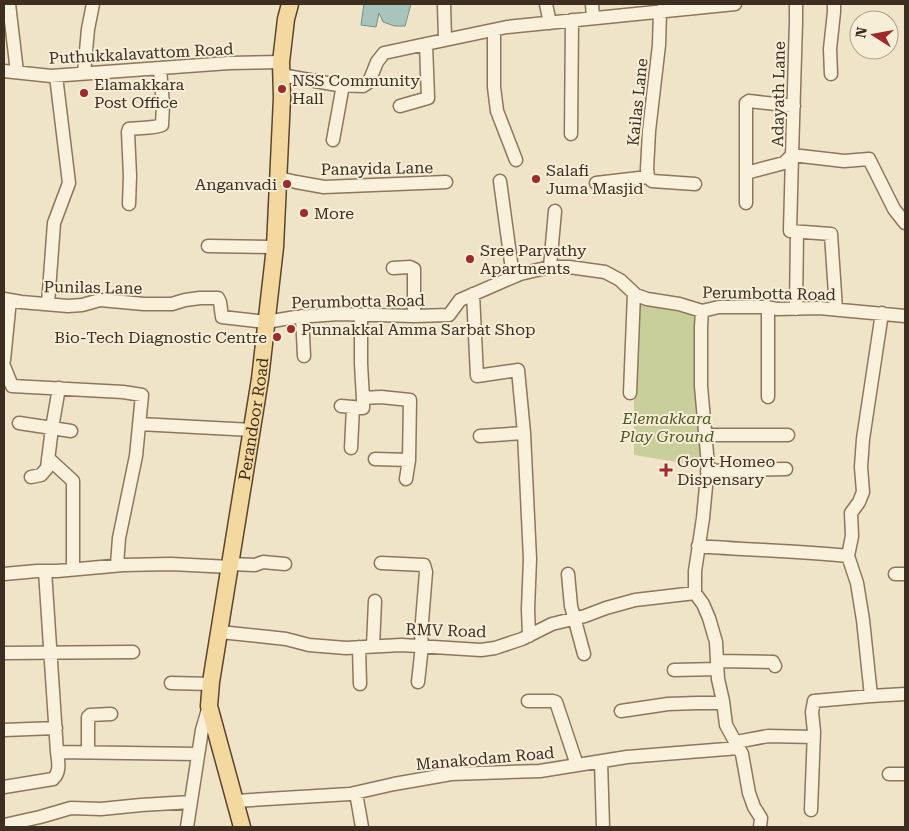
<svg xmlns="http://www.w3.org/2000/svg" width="909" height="831" font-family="'Roboto Serif',serif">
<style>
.green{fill:#c9cf9b}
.water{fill:#a9c4bc;stroke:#6f938a}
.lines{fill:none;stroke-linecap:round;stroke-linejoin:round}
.minor-casing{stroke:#8d765c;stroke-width:15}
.major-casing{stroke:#5b4430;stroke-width:19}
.minor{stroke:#faf1dc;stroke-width:12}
.major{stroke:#f3d9a0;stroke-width:16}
.poi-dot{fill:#9e2a2b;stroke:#f7eed8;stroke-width:2}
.labels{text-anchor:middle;stroke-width:4;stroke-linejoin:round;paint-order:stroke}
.street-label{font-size:16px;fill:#3d2e20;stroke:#f7eed8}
.poi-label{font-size:16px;fill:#3d2e20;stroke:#f7eed8;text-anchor:start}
.park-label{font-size:16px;font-style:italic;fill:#4d5a26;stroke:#f7eed8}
</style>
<rect width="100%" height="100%" fill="#f0e4c8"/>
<path class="green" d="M 637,302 L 698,314 L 701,466 L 634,455 L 634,388 Z"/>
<path class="water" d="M 364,4 L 411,4 L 405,26 L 395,26 L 383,22 L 379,13 L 376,27 L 361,25 Z"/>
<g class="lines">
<g class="minor-casing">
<path id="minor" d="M 9,4 L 17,72
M 444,4 L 445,40
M 546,4 L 550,23
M 592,4 L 593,18
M 796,4 L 796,22 L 792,155 L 844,161 L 869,159 L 894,209 L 905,223
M 660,11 L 659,45 L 649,131 L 647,169 L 648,177 L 652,181 L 695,184
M 494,30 L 494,87 L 497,111 L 516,160
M 4,71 L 51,76 L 229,63 L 281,62
M 84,73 L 88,29 L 93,4
M 831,74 L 830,49 L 834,12 L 834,4
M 281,75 L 338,85 L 363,86 L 369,82 L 377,62 L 384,53 L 426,44 L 507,27 L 735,4
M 400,106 L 428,98 L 426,44
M 571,134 L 572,20
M 333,140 L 343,85
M 792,155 L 790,231 L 831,234 L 836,309
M 746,173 L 784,163 L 792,155
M 279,178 L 296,182 L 324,187 L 446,182
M 500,181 L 513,277
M 596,183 L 648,177
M 746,203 L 746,103 L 749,101 L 794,106
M 129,204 L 130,176 L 128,132 L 129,129 C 140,127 151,129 162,125 L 163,105 L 160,69
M 208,246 L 275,247
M 550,267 L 555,211
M 393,268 L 410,267 L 414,269 L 414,316
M 473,294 L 477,376 L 518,370 L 524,433 L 480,436
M 4,299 L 21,302 L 68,306 L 82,305 L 100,300 L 144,304 L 172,304 L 185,300 L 200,298 L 218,298 L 220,302 L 222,317 L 266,322 L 296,317 L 339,314 L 414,316 L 449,315 L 460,300 L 520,274 L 550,267 L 569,267 L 605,272 L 620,280 L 636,295 L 647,299 L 679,304 L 702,311 L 719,307 L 768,307 L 777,309 L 819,308 L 905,316
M 48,304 L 54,223 L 69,183 L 56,76
M 796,309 L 797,232
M 702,311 L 701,327 L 701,386 L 708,465 L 703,518 L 695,571 L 695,593 L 703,604 L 709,618 L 716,642 L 718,679 L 723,701 L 726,725 L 742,754 L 749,793 L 754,807 L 761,818 L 760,827
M 361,315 L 361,364 L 363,398 L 381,397 L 410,400 L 409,460 L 406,479
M 302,316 L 304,356
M 4,360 L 10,300
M 4,366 L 12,386 L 123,392 L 142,395 L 136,456 L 119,538 L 117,565
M 630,393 L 634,293
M 768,397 L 768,307
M 341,406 L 363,408 L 363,398
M 19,423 L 52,428 L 59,388
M 139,424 L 252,430
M 524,433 L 530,559 L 528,609 L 529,636
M 706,435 L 788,435
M 351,448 L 353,407
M 48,458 L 73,481 L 73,569
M 375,459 L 409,460
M 707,471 L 786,469
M 31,477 L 41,475 L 47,468 L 52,428 L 71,431
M 698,546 C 748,550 798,551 848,556
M 381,563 L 424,565 L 426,572 L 421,634 L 422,646 L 418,682
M 230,564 L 255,565 L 263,562 L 285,564
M 45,571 L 57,752 L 198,754
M 4,574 L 37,571 L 57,571 L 123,565 L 171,564 L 230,567
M 568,574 L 571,606 L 584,654
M 895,574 L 905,574
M 220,632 L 268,637 L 286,639 L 309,645 L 346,648 L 401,645 L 481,650 L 495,648 L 522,639 L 552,624 L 585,616 L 606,608 L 635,600 L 695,593
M 373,646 L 375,601
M 359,647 L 360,684
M 4,653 L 133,652
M 717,661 L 773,662 L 775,666
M 674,670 L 717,669
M 171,683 L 211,684
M 871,696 L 863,620 L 857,583 L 848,556 L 852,536 L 851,513 L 859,502 L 863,492 L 861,467 L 863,439 L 882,313
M 528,701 L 553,701 L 556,702 L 577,765
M 621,711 L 668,704 L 697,703 L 723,703
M 4,730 L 56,728
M 736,742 L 768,736 L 814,737
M 88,752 L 88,717 L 90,715 L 111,714
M 601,761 L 603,827
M 889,774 L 905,774
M 4,787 L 53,779 C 61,772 58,761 57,752
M 356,793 L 362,827
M 235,801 L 350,794 L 394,784 L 451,774 L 540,771 L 627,757 L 739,748
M 811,810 L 814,732 L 812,712 L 814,701 L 871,696 L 905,694
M 4,825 L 40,817 L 71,808 L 101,809 L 141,805 L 191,802
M 187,827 L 202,730 L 209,706"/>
</g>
<g class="major-casing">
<g id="major">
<path id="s1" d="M 242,827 L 209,706 L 211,682 L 260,379 L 275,247 L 282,98 L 281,62 L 286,19 L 290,4"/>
</g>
</g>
<use href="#minor" class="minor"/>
<use href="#major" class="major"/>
</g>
<g class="poi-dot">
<circle cx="282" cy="89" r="5"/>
<circle cx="84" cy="93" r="5"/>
<circle cx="536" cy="179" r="5"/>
<circle cx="287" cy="184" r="5"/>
<circle cx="304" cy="213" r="5"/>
<circle cx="470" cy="259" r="5"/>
<circle cx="291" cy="329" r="5"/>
<circle cx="277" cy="337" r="5"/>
<path d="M663.5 462.5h5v5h5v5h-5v5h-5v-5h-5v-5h5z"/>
</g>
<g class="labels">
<g class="street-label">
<text transform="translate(141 53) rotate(-3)" y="6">Puthukkalavattom Road</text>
<text transform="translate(778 94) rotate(-89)" y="6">Adayath Lane</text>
<text transform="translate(637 102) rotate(-84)" y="6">Kailas Lane</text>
<text transform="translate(377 168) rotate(-1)" y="6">Panayida Lane</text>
<text transform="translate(93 287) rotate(1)" y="6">Punilas Lane</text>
<text transform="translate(769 293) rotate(1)" y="6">Perumbotta Road</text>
<text transform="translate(358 301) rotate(-1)" y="6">Perumbotta Road</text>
<text dy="6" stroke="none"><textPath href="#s1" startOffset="416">Perandoor Road</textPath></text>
<text transform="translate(446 630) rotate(2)" y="6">RMV Road</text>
<text transform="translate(485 758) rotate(-5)" y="6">Manakodam Road</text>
</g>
<g class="poi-label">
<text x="292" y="86">NSS Community<tspan x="292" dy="18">Hall</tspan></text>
<text x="94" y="90">Elamakkara<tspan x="94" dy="18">Post Office</tspan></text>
<text x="546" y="176">Salafi<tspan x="546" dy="18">Juma Masjid</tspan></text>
<text x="277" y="190" text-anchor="end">Anganvadi</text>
<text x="314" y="219">More</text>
<text x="480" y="256">Sree Parvathy<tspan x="480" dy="18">Apartments</tspan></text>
<text x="301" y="335">Punnakkal Amma Sarbat Shop</text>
<text x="267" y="343" text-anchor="end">Bio-Tech Diagnostic Centre</text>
<text x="677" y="467">Govt Homeo<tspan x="677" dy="18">Dispensary</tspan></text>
</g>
<g class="park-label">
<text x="667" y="424">Elemakkara<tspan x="667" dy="18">Play Ground</tspan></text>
</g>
</g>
<rect width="909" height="831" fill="none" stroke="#3d2e20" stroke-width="10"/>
<g transform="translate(874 35) rotate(281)"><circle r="24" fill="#f7eed8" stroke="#ada18e"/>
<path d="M0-4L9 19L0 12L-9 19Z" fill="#9e2a2b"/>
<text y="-8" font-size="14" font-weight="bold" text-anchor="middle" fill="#3d2e20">N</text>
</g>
</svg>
